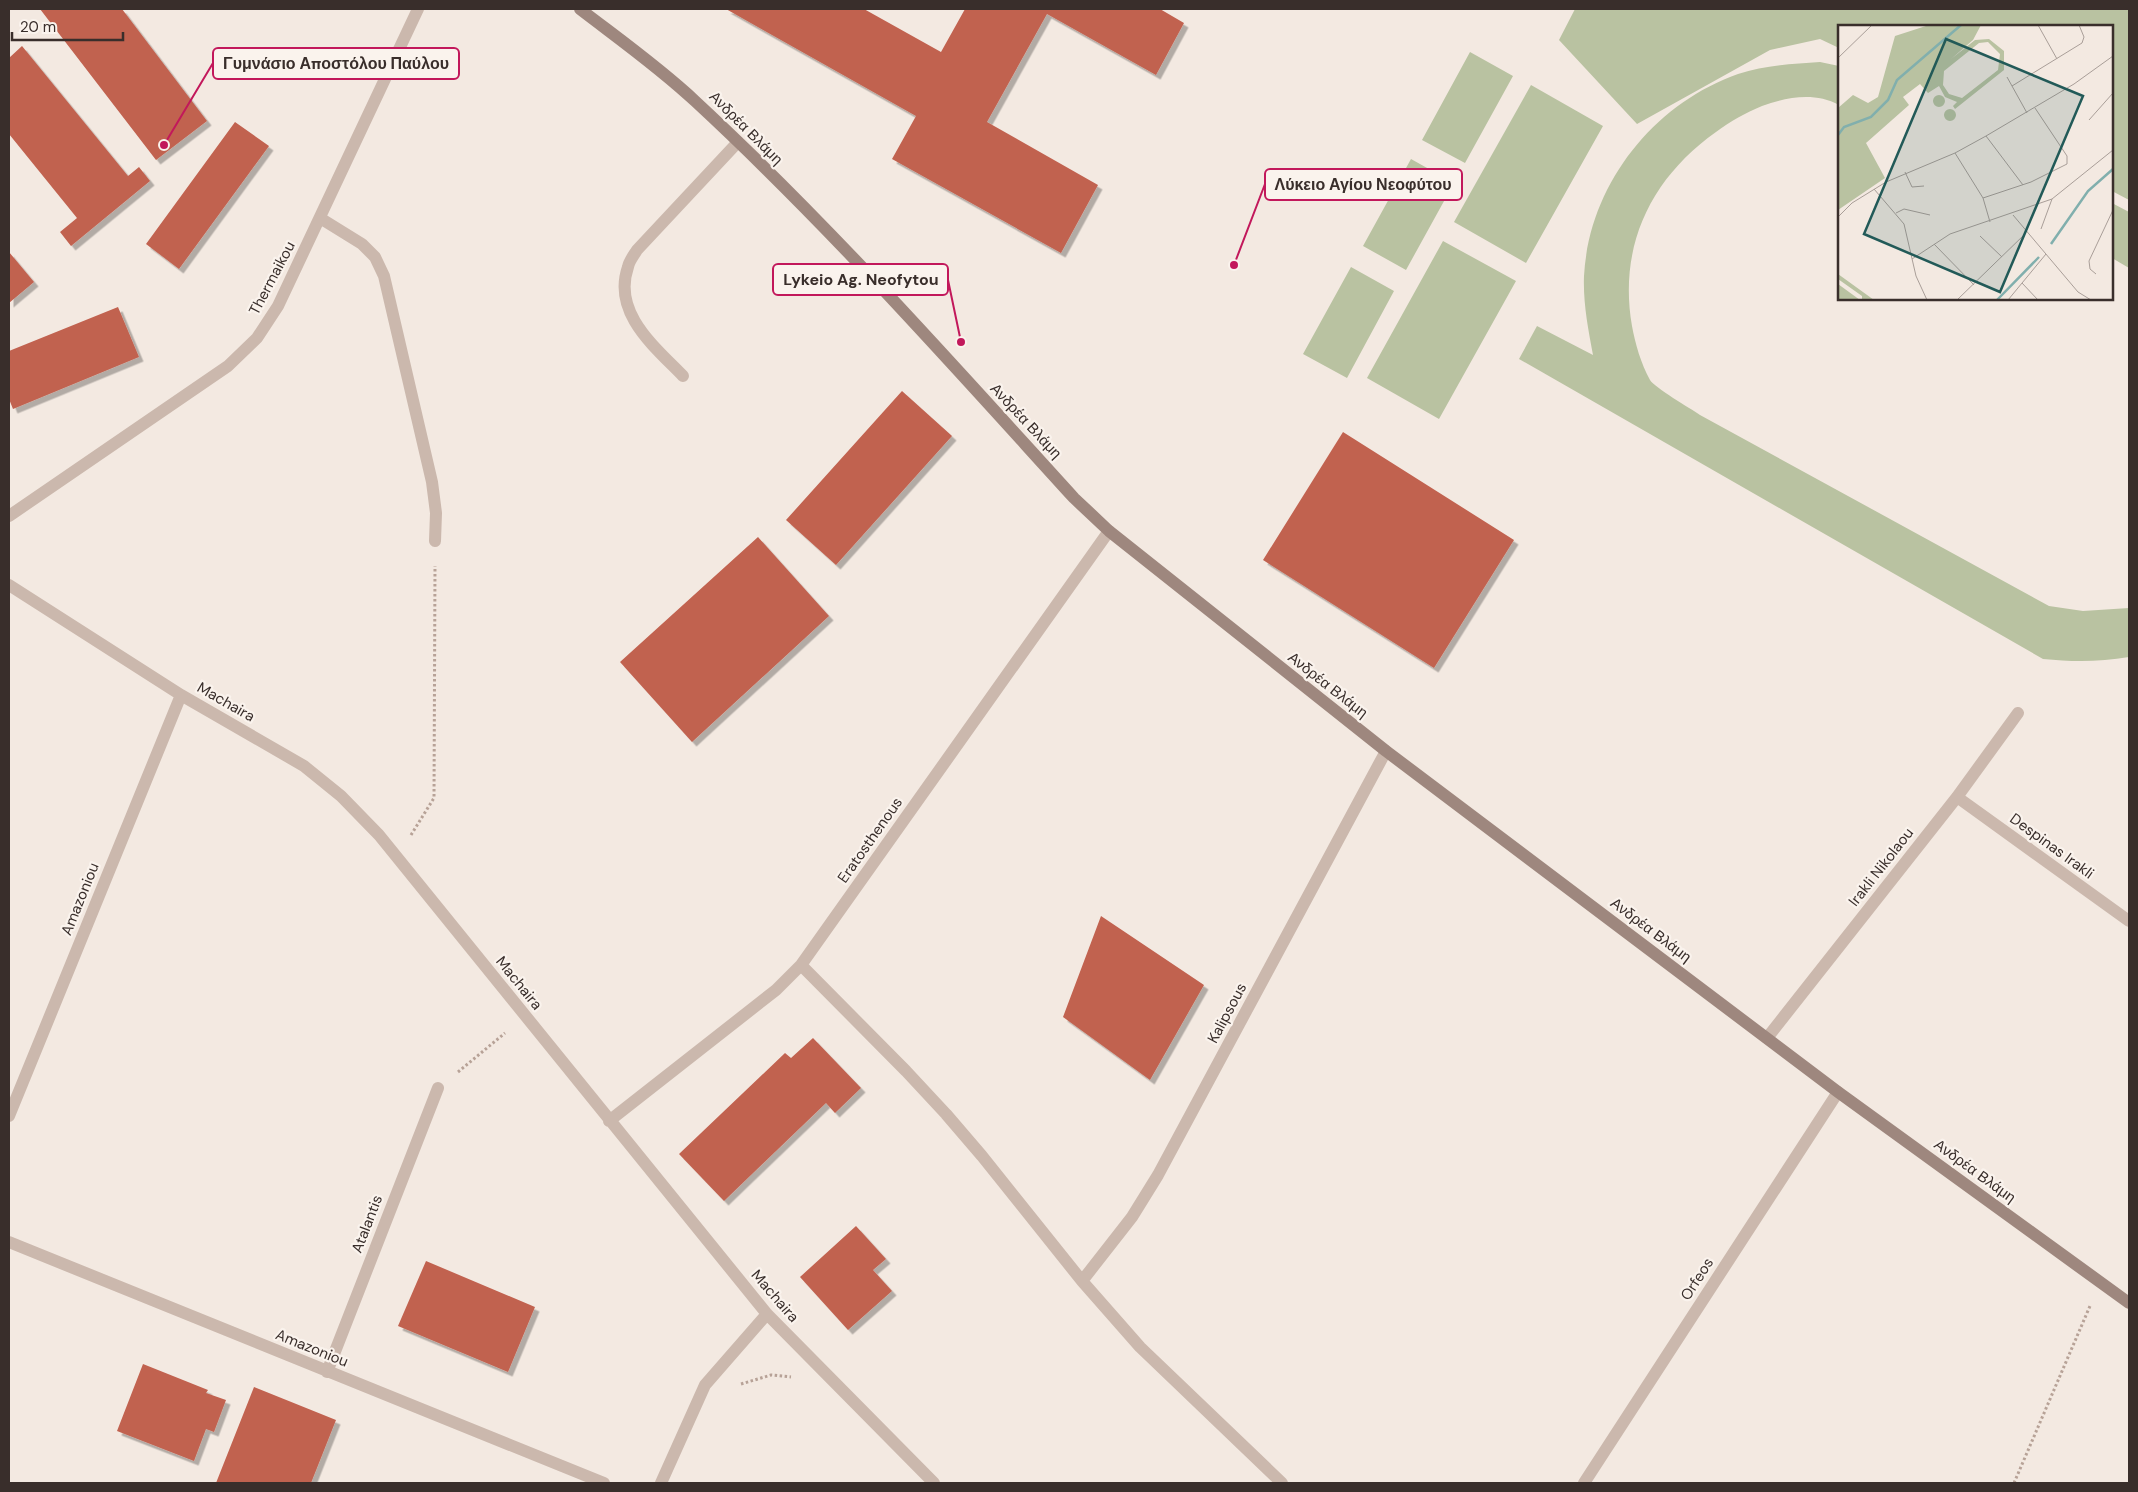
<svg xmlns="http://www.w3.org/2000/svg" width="2138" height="1492" font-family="'DM Sans',sans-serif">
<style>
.green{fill:#b9c2a1}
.building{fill:#c16250;filter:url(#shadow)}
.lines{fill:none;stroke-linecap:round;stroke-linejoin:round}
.path{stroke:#b7a297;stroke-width:3;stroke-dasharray:2.5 2.5;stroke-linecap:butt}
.street{stroke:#cbb8ad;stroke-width:12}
.secondary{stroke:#9e877e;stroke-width:12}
.labels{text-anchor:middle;stroke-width:4.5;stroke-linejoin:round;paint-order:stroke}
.street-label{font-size:15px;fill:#392e2b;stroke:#faf3ed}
.inset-river{fill:none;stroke:#81afad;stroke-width:2.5}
.inset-road{fill:none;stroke:#a99e98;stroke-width:1}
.view{fill:#225a58;fill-opacity:0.15;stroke:#225a58;stroke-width:2.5}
.inset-edge{fill:none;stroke:#392e2b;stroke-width:2.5}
.leader{fill:none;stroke:#c2185b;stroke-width:2}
.callout-dot{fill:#c2185b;stroke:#faf3ed;stroke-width:2}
.callout{fill:#faf3ed;stroke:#c2185b;stroke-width:2}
.callout-label{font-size:16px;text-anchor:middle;font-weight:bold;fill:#392e2b}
</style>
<defs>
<filter id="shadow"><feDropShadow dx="4.5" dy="4.5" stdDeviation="0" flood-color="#0004"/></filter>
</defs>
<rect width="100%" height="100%" fill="#f3e9e1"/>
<path class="green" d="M 1575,9 L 2129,9 L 2129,200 L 2112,191 L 2112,26 L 1839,26 L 1839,48 L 1820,39 L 1770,50 L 1637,124 L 1559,40 Z
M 1470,52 L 1513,76 L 1465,163 L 1422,140 Z
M 1820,62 L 1839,66 L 1839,105 C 1815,92 1787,97 1762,106 C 1745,113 1731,121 1716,132 C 1651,178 1618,246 1632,326 C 1635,343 1641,364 1650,380 C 1655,388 1690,408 1700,415 L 2049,606 L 2083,611 L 2129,608 L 2129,657 C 2100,662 2073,662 2043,659 L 1519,359 L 1537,326 L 1593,355 C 1588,328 1583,303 1584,276 C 1589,185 1653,104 1738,74 C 1765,65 1793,64 1820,62 Z
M 1531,85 L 1603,126 L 1526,263 L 1454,222 Z
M 1411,159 L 1454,183 L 1406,270 L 1363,246 Z
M 2112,203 L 2129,212 L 2129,268 L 2112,258 Z
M 1443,241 L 1516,281 L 1439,419 L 1367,378 Z
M 1351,267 L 1394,291 L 1347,378 L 1303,354 Z"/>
<path class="building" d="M 40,9 L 122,9 L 207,121 L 156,160 Z
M 726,9 L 864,9 L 941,52 L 965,9 L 1160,9 L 1184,23 L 1156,75 L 1047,14 L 987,122 L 1098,185 L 1061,253 L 892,159 L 916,116 Z
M 22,46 L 128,176 L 139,167 L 150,181 L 71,246 L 60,232 L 77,218 L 9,134 L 9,58 Z
M 235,122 L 269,146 L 179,269 L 146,244 Z
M 9,252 L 34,282 L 9,303 Z
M 118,307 L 139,357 L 13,409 L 9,399 L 9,351 Z
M 902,391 L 952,436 L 836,565 L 786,520 Z
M 1343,432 L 1514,540 L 1434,668 L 1263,560 Z
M 758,537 L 829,616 L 692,742 L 620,662 Z
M 1101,916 L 1204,985 L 1150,1080 L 1063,1017 Z
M 813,1038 L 861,1088 L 835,1113 L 826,1103 L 724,1201 L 679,1154 L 785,1053 L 791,1058 Z
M 856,1226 L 886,1259 L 873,1270 L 892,1291 L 848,1330 L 800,1277 Z
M 426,1261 L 535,1307 L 508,1372 L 398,1326 Z
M 143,1364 L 208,1390 L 206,1393 L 226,1400 L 214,1432 L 206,1429 L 194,1461 L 117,1431 Z
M 254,1387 L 336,1420 L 311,1483 L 216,1483 Z"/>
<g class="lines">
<path class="path" d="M 411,835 L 434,798 L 435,566
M 458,1072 L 505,1033
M 741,1384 L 771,1375 L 791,1377
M 2014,1483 L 2090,1306"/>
<path class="street" d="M 320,218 L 362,244 L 375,257 L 384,276 L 432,482 L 436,513 L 435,541
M 683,376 C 655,347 612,313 628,267 C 629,261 634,255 637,250 L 738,142
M 9,516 L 228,366 L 257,338 L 278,306 L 418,9
M 9,585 L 181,695 L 304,766 L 341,796 L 379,835 L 767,1314 L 934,1483
M 1957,797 L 2129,921
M 801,965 L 906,1071 L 946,1114 L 982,1156 L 1082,1281 L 1140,1347 L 1282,1483
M 1767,1038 L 1957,797 L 2018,713
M 9,1116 L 181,695
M 609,1121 L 776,990 L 801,965 L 1109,531
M 9,1242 L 604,1483
M 1082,1281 L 1132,1217 L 1158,1175 L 1386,751
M 327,1372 L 438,1088
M 661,1483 L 705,1385 L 767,1314
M 1584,1483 L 1838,1092"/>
<path class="secondary" d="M 580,9 C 619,39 660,68 695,101 C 829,225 951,363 1074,498 L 1109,531 L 1386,751 L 1838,1092 L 2129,1303"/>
</g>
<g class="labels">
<g class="street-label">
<text transform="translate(746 128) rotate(45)" y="5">Ανδρέα Βλάμη</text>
<text transform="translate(272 278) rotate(-62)" y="5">Thermaikou</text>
<text transform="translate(1026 421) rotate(47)" y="5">Ανδρέα Βλάμη</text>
<text transform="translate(1328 685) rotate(38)" y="5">Ανδρέα Βλάμη</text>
<text transform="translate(226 702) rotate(30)" y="5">Machaira</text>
<text transform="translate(870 840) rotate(-55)" y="5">Eratosthenous</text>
<text transform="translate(2052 846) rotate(36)" y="5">Despinas Irakli</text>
<text transform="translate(1881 867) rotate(-52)" y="5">Irakli Nikolaou</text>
<text transform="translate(80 899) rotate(-68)" y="5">Amazoniou</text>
<text transform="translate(1651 930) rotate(37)" y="5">Ανδρέα Βλάμη</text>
<text transform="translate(519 983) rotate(51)" y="5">Machaira</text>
<text transform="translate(1227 1013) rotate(-62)" y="5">Kalipsous</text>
<text transform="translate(1975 1171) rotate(36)" y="5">Ανδρέα Βλάμη</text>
<text transform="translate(367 1224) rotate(-69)" y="5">Atalantis</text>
<text transform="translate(1697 1279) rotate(-57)" y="5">Orfeos</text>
<text transform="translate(775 1296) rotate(49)" y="5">Machaira</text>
<text transform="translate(312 1348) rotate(22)" y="5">Amazoniou</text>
</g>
</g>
<g transform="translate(1838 25)">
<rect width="275" height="275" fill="#f3e9e1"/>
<path d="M 91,0 L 143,0 L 135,15 L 113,34 L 137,15 L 151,14 L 166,26 L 166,45 L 117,84 L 115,81 L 119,77 L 107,72 L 101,61 L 90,68 L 82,59 L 65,72 L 71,80 L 28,118 L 47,153 L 0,185 L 0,83 L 15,70 L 30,78 L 40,72 L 57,11 ZM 150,17 L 162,29 L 160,45 L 124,73 L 111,69 L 105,60 L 106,46 L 141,18 ZM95 76a6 6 0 1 1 12 0a6 6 0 1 1-12 0ZM106 90a6 6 0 1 1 12 0a6 6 0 1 1-12 0ZM 0,249 L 36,275 L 24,275 L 24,271 L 0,254 ZM 0,259 L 22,275 L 0,275 Z" fill="#b9c2a1" fill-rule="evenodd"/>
<path class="inset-river" d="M 0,110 L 6,102 L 33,92 L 50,75 L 59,55 L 123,0M 213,219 L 250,166 L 275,144M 159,275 L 201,232"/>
<path class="inset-road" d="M 200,0 L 219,34M 0,33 L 34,0M 169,52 L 189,88M 174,61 L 244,18 L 246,12 L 241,0M 251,95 L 275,68M 148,111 L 185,160M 117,128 L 145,173 L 152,197M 67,147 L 74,162 L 86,161M 36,164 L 66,199 L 78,251 L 89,275M 145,173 L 193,157 L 229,139 L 229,131 L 197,83M 58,188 L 66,184 L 92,190M 175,190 L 240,267 L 253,275M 0,192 L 14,178 L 48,157 L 117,128 L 148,111 L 236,59 L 275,31M 203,204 L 214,174M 142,211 L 164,232M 96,219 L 136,260M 74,234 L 112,209 L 214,174 L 275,125M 258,249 L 252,244 L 251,236 L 275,185M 184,258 L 200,275M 119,275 L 188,208M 170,275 L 208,229"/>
<path class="view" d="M 108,14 L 245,71 L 162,267 L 26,209 Z"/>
<rect width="275" height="275" class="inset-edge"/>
</g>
<path class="leader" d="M164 145L213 63M1234 265L1265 184M961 342L948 280"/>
<g class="callout-dot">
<circle cx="164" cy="145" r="5"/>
<circle cx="1234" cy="265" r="5"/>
<circle cx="961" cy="342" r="5"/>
</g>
<g class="callout">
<rect x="213" y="48" width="246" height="31" rx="5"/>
<rect x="1265" y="169" width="197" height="31" rx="5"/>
<rect x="773" y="264" width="175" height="31" rx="5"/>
</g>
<g class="callout-label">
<text x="336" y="69">Γυμνάσιο Αποστόλου Παύλου</text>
<text x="1363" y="190">Λύκειο Αγίου Νεοφύτου</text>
<text x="861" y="285">Lykeio Ag. Neofytou</text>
</g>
<rect width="2138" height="1492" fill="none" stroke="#392e2b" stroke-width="20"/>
<path d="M12 32v8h111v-8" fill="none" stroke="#392e2b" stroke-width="2.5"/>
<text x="20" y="32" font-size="15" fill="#392e2b" stroke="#faf3ed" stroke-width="4" paint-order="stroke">20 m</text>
</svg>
